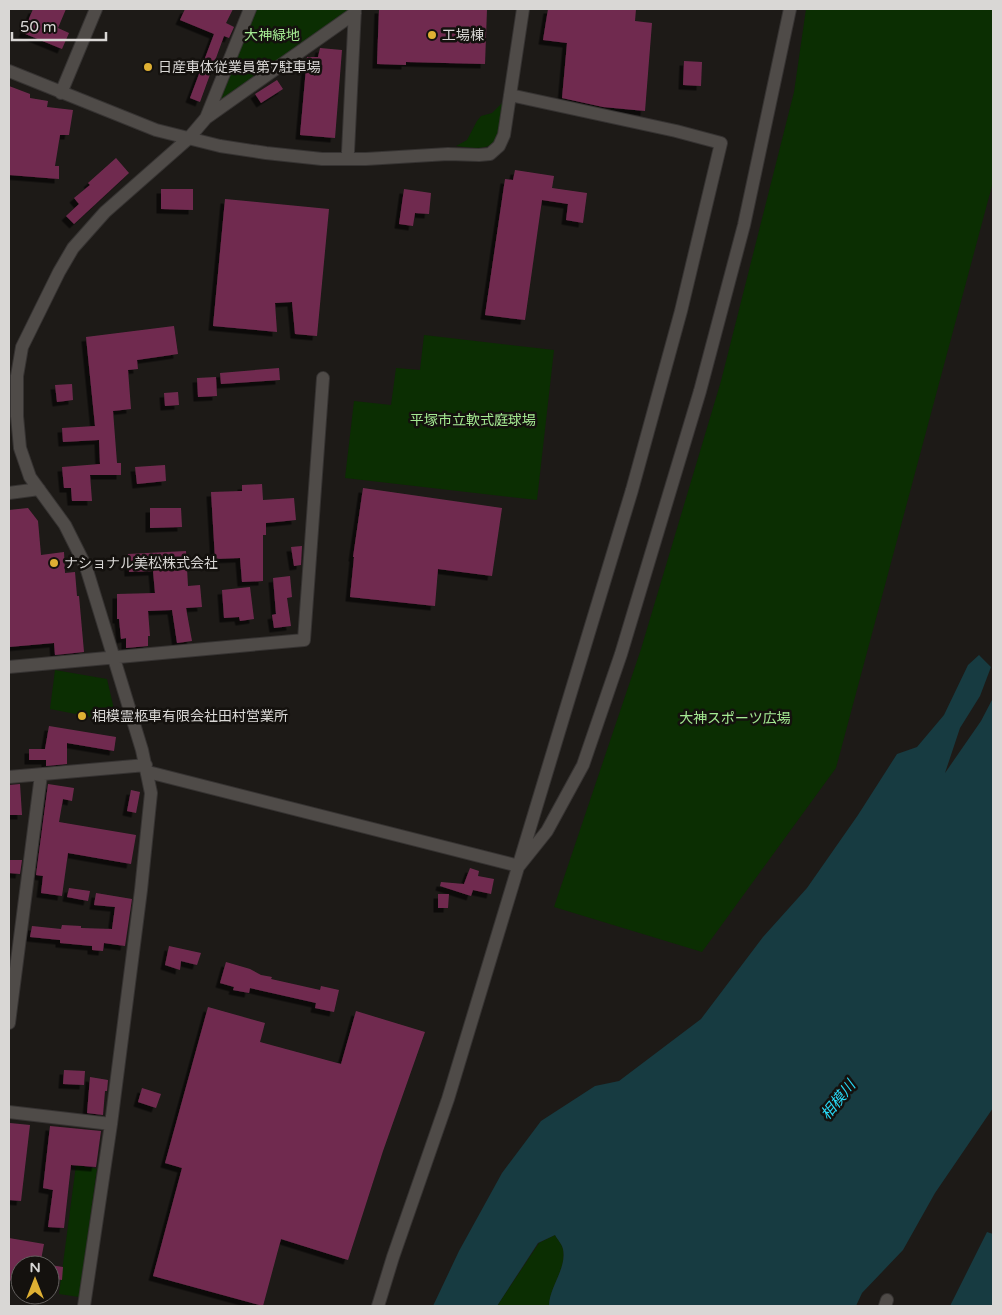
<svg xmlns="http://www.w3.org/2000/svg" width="1002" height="1315" font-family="'Varela Round','Noto Sans JP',sans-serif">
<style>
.green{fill:#0b2e02}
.water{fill:#173b41}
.building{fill:#702c50;filter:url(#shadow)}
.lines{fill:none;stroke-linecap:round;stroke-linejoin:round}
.minor-casing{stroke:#363332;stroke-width:14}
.minor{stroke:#4f4b48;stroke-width:12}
.poi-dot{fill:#dfb033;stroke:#14110e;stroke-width:2}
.labels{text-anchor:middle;stroke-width:5;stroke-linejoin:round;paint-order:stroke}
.park-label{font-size:14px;fill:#a4e992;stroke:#14110e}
.poi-label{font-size:14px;fill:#d9d7d5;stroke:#14110e;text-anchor:start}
.water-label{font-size:15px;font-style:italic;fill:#28d8f5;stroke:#14110e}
</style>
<defs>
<filter id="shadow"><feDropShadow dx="-4.5" dy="4.5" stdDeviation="0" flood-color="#0009"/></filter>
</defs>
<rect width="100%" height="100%" fill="#1d1a17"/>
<path class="green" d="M 255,9 L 350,9 L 214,110 Z
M 806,9 L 993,9 L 993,182 L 836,768 L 702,952 L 554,907 L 641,649 L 721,381 L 794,92 Z
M 503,102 C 498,142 501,153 456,146 L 467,140 L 477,121 L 481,116 L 492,113 Z
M 424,335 L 554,350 L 537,500 L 345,478 L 354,401 L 391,405 L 396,368 L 420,370 Z
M 55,670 L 107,679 L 117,722 L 50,709 Z
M 76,1165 L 97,1169 L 79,1297 L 59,1294 Z
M 555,1235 C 557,1239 562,1244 563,1249 C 567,1269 549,1287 549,1306 L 497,1306 L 539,1243 Z"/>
<path class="water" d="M 979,655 L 991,667 L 980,696 L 960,728 L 945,773 L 981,721 L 993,698 L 993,1108 L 935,1193 L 903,1250 L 862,1293 L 856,1306 L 549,1306 C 549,1287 567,1269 563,1249 C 562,1244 557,1239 555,1235 L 538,1243 L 497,1306 L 433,1306 L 459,1251 L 502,1173 L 541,1121 L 595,1086 L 619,1081 L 701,1019 L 763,937 L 807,888 L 858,815 L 897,754 L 917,747 L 944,715 L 968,665 Z
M 987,1232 L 993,1234 L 993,1306 L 950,1306 Z"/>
<path class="building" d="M 33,9 L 66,9 L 58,28 L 69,33 L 62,49 L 23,33 Z
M 185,9 L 233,9 L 226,23 L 234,27 L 229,38 L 224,36 L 200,102 L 190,98 L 214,34 L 180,20 Z
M 379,9 L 487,9 L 485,64 L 406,62 L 406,65 L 377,64 Z
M 548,9 L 636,9 L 635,21 L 652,23 L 645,111 L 603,107 L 562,98 L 567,43 L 543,40 Z
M 320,48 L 342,50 L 335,138 L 300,135 L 307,57 L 318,57 Z
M 684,61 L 702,62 L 701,86 L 683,85 Z
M 277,80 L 283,89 L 261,103 L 255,94 Z
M 9,86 L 30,94 L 30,98 L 48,101 L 47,107 L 73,110 L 69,135 L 60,135 L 55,166 L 59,166 L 59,179 L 9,175 Z
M 116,158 L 129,173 L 74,224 L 66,216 L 79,204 L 74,198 L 90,185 L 88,183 Z
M 515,170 L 554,176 L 552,188 L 587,193 L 583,223 L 566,220 L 568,204 L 542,200 L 525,320 L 485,315 L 505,179 L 513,180 Z
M 161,189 L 193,189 L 193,210 L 161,209 Z
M 404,189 L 431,193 L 429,214 L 415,213 L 413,226 L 399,224 Z
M 225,199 L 329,209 L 317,336 L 295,334 L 292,302 L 275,303 L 277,332 L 213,326 Z
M 174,326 L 178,354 L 137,360 L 138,369 L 128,370 L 131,409 L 113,411 L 117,463 L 121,463 L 121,475 L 90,475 L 92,501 L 72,501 L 71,488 L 64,488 L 62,467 L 100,464 L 99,440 L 63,442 L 62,428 L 95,426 L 86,337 Z
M 279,368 L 280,380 L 221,384 L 220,373 Z
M 216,377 L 217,396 L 198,397 L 197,378 Z
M 72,384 L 73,400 L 57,402 L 55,385 Z
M 178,392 L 179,405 L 165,406 L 164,393 Z
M 165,465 L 166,481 L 137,484 L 135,467 Z
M 262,484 L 263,500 L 294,498 L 296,520 L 266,523 L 266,535 L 263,535 L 263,581 L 242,582 L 240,558 L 215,559 L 211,492 L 242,491 L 242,485 Z
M 363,488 L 502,508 L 492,576 L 438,569 L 435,606 L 350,597 L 354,557 L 353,557 Z
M 28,508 L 38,521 L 41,555 L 64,552 L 65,573 L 75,572 L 77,596 L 79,596 L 84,652 L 55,655 L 54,643 L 9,647 L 9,510 Z
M 150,508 L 181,508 L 182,527 L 150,528 Z
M 302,546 L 301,565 L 294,566 L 291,547 Z
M 186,551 L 188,586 L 200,585 L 202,607 L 186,608 L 192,641 L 177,643 L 172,610 L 148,611 L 150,636 L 148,636 L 148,646 L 126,648 L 126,638 L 121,639 L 119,619 L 117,619 L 117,594 L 155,593 L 153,571 L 129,572 L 128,554 Z
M 290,576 L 292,597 L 287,598 L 291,626 L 274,628 L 272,615 L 276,614 L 273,578 Z
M 250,587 L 254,619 L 240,621 L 239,617 L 224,618 L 222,590 Z
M 49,726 L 116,737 L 114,751 L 67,743 L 67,764 L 46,766 L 46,760 L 29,760 L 29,749 L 45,749 Z
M 20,784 L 22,815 L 9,815 L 9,785 Z
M 48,784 L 74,788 L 72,801 L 63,799 L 59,822 L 136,835 L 131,864 L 68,853 L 62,896 L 41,893 L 43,876 L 36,875 Z
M 131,790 L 140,792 L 136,813 L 127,811 Z
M 9,860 L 22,860 L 20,874 L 9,873 Z
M 470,868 L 479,871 L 478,876 L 494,879 L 491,894 L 473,890 L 471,896 L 440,886 L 441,882 L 464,884 Z
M 69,888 L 90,891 L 88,901 L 67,897 Z
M 96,893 L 132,899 L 125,946 L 104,943 L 103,951 L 92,950 L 92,946 L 60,943 L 60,940 L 30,937 L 32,926 L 61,929 L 62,925 L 81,926 L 81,928 L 112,929 L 115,907 L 94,905 Z
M 438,894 L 449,894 L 448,908 L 438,908 Z
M 169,946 L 201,953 L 197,965 L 181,961 L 180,970 L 165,965 Z
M 226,962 L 250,969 L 261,975 L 272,977 L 271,979 L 320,990 L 321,986 L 339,990 L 334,1012 L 315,1008 L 316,1003 L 250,988 L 249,993 L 233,990 L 234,987 L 220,983 Z
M 208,1007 L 265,1023 L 260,1042 L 341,1064 L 356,1011 L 425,1032 L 383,1151 L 348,1260 L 281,1239 L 263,1306 L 153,1276 L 182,1168 L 165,1163 Z
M 64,1070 L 85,1071 L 84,1085 L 63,1084 Z
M 90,1077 L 108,1080 L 107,1091 L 105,1091 L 103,1115 L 87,1113 Z
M 142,1088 L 161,1094 L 156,1108 L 138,1102 Z
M 10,1123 L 30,1125 L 21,1201 L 9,1200 Z
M 50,1126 L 101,1131 L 96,1167 L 71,1165 L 64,1228 L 48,1227 L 53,1190 L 43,1188 Z
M 9,1238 L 44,1244 L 40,1265 L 20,1265 L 20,1282 L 9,1280 Z
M 50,1265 L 63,1267 L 62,1280 L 50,1278 Z"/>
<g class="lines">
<g class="minor-casing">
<path id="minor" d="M 9,71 L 156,130 L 220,146 L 266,153 L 322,159 L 366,159 L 448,154 L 479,155 L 490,154 L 499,146 L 504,135 L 523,9
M 61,93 L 96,9
M 206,118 L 355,13
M 348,152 L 355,9
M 9,493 L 39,489
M 9,667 L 304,640 L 323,378
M 148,772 L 519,866 L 547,831 L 583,765 L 621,654 L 700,391 L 744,225 L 790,9
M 9,777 L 146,765
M 9,1023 L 41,775
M 9,1112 L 111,1124
M 84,1306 L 111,1124 L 141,890 L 151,793 L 142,750 L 86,567 L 65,525 L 30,477 L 20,448 L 17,416 L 17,376 L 22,347 L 59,272 L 73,248 L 105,212 L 189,138 L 206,118 L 250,9
M 378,1306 L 393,1257 L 448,1099 L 632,490 L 681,311 L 721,143 L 676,131 L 510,95
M 885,1306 L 887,1300"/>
</g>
<use href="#minor" class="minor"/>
</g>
<g class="poi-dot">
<circle cx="432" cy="35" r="5"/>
<circle cx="148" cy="67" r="5"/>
<circle cx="54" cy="563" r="5"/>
<circle cx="82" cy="716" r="5"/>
</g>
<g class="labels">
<g class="park-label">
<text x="272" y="40">大神緑地</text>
<text x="473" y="425">平塚市立軟式庭球場</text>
<text x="735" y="723">大神スポーツ広場</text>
</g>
<g class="poi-label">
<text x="442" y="40">工場棟</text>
<text x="158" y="72">日産車体従業員第7駐車場</text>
<text x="64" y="568">ナショナル美松株式会社</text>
<text x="92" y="721">相模霊柩車有限会社田村営業所</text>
</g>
<g class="water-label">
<text transform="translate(838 1100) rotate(-51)" y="5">相模川</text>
</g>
</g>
<rect width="1002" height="1315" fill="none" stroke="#d9d7d5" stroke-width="20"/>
<g transform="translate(35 1280)"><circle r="24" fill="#14110e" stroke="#63605e"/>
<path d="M0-4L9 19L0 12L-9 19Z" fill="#dfb033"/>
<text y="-8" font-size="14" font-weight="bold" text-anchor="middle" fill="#d9d7d5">N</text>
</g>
<path d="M12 32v8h94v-8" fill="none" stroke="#d9d7d5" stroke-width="2.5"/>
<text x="20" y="32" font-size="15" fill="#d9d7d5" stroke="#14110e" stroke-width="4" paint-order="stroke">50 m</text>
</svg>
